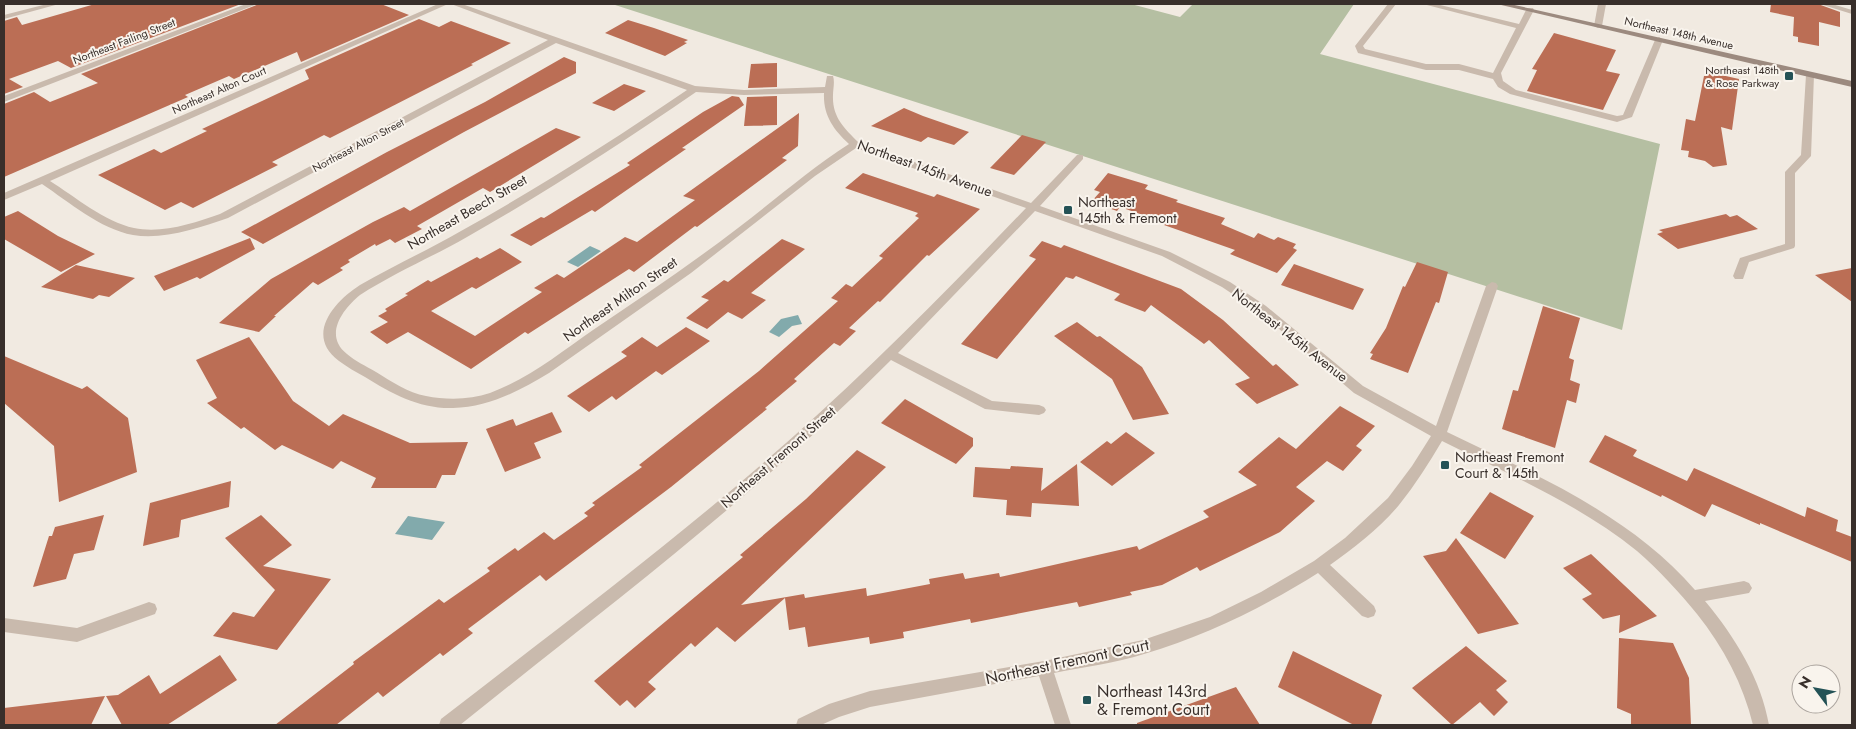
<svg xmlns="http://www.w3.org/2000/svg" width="1856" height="729" font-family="Jost,sans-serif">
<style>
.green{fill:#b5bfa2}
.water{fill:#82aaac}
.building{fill:#bb6e55}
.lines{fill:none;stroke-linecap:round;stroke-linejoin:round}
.lane{fill:#c9baad;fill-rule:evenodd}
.street{fill:#c9baad;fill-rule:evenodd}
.secondary{fill:#9c8a7f;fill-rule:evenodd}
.poi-dot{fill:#245256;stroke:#f9f4ed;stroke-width:2}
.labels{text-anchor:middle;stroke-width:4;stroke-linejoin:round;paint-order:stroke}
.far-street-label{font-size:11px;fill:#382f2b;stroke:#f9f4ed}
.far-poi-label{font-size:11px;fill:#382f2b;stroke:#f9f4ed;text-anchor:end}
.street-label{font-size:14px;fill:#382f2b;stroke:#f9f4ed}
.poi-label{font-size:14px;fill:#382f2b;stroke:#f9f4ed;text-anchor:start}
.near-street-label{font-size:16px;fill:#382f2b;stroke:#f9f4ed}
.near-poi-label{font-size:16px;fill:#382f2b;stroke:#f9f4ed;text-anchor:start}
</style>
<rect width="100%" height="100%" fill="#f1eae1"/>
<path class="green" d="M 612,4 L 1131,4 L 1180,17 L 1193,4 L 1354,4 L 1320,54 L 1660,144 L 1622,330 Z"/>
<path class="water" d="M 590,246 L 601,251 L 578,267 L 567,262 Z
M 798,315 L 802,324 L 792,326 L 779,337 L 769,332 L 781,319 Z
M 408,516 L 445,522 L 432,540 L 395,534 Z"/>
<path class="building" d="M 95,4 L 241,4 L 71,68 L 58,61 L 9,79 L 23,87 L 4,94 L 4,21 L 17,17 L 22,25 Z
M 259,4 L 381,4 L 409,15 L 301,62 L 297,52 L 234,79 L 229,76 L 185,95 L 188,97 L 4,177 L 4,104 L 34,92 L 50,102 L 98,83 L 81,74 Z
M 1771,4 L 1818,4 L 1840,12 L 1840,27 L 1819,22 L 1819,46 L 1798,42 L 1798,37 L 1793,36 L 1794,17 L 1770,12 Z
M 419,19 L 439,27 L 451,21 L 511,43 L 471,64 L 473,65 L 330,138 L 324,135 L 272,162 L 278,165 L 193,208 L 181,202 L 165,210 L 98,175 L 154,149 L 161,153 L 207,131 L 202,129 L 309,79 L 305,70 Z
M 628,20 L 654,28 L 688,40 L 684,42 L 687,43 L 665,56 L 605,33 Z
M 1554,33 L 1616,50 L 1606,71 L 1620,74 L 1603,110 L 1527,91 L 1537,70 L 1532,69 Z
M 564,57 L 576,62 L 576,73 L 464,132 L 263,244 L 241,232 L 387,152 L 485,102 Z
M 777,63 L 777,87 L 748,88 L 751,64 Z
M 1708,72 L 1739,79 L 1732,130 L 1721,127 L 1727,165 L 1713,167 L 1705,161 L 1688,157 L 1689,151 L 1681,150 L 1686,119 L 1695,121 L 1704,76 L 1707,76 Z
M 624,84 L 646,91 L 614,111 L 592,103 Z
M 732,96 L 739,97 L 744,105 L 682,148 L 686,149 L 595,212 L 592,210 L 531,246 L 510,235 L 541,217 L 544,218 L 630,165 L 627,163 L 703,112 Z
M 777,96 L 777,125 L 744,126 L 747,97 Z
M 904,108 L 923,116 L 969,132 L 954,145 L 928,137 L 921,142 L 871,126 Z
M 799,113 L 798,146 L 782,158 L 787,160 L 720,210 L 697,227 L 695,226 L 634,272 L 629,269 L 528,334 L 525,332 L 471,369 L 408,332 L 387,344 L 370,332 L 388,322 L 378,316 L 387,311 L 385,309 L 408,295 L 405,294 L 428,280 L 431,282 L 477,257 L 480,259 L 500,248 L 522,262 L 476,289 L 472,287 L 431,311 L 475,336 L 542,292 L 534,288 L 557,274 L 564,278 L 625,237 L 637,242 L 695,200 L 683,196 Z
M 556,128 L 581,137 L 490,192 L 483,188 L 417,226 L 422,229 L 395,243 L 390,239 L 376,246 L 375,244 L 348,260 L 350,262 L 340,268 L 343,270 L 318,285 L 313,282 L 274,316 L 276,316 L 259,332 L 219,323 L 271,279 L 373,222 L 404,207 L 410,211 Z
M 1022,135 L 1046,142 L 1014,175 L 990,168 Z
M 863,173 L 934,197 L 937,194 L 980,209 L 929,256 L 927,255 L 880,302 L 878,301 L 849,328 L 856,331 L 840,346 L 834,343 L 794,379 L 797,381 L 765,408 L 767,409 L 671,487 L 546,581 L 540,575 L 468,629 L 473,633 L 443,656 L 440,653 L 383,697 L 378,692 L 336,725 L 275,725 L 354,664 L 353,662 L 439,599 L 444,603 L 490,571 L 487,568 L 515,548 L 518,551 L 544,532 L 554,540 L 588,516 L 584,513 L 595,505 L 592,503 L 642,467 L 639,465 L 759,371 L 838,301 L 831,298 L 846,284 L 852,287 L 883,258 L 879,256 L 919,218 L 915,216 L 918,213 L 845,188 Z
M 1108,173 L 1148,185 L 1145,189 L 1178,200 L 1176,202 L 1225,218 L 1221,224 L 1254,238 L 1258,233 L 1274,240 L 1278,237 L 1296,244 L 1293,248 L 1297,250 L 1277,273 L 1230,254 L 1235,250 L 1164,225 L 1166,223 L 1120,207 L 1117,211 L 1091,202 L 1100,192 L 1094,190 Z
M 18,211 L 58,236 L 95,254 L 61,272 L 4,239 L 4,217 Z
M 1726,214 L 1730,217 L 1737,215 L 1758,229 L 1678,249 L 1657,234 L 1663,232 L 1659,230 Z
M 250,238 L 255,249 L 200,279 L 197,277 L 164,291 L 154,276 Z
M 782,239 L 805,249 L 751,293 L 766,300 L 742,319 L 728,312 L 707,329 L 686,318 L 709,300 L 701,297 L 724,280 L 728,282 Z
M 1042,241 L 1061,248 L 1064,245 L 1181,289 L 1223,320 L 1273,366 L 1276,364 L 1299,385 L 1257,404 L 1235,384 L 1250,378 L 1209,340 L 1204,344 L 1151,305 L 1145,312 L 1114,300 L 1120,294 L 1076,276 L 1073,279 L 1066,277 L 997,359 L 961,344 L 1036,259 L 1029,256 Z
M 1417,262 L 1448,272 L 1439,303 L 1436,302 L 1408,373 L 1370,359 L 1373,354 L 1370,353 L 1386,328 L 1403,286 L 1405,287 Z
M 1294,264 L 1364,289 L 1353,310 L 1281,285 Z
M 76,265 L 135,278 L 109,297 L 99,295 L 93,299 L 41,287 Z
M 1852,268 L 1852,302 L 1815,275 Z
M 1543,306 L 1580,318 L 1569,358 L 1574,360 L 1570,380 L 1580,384 L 1576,403 L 1567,400 L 1555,448 L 1502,429 L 1513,390 L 1518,391 Z
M 1077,322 L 1097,337 L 1100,336 L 1142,367 L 1169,414 L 1133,420 L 1112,379 L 1054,336 Z
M 686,327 L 710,341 L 662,375 L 656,371 L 616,400 L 612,396 L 589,412 L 567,396 L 627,356 L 621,352 L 642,337 L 657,347 Z
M 249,337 L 293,401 L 329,426 L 343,414 L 410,443 L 468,442 L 455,475 L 442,475 L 436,488 L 371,488 L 376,478 L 341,461 L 333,469 L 282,445 L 275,450 L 244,427 L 241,429 L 207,403 L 217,398 L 196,360 Z
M 4,356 L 82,389 L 87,386 L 128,418 L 137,472 L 59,502 L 54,446 L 4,403 Z
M 905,399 L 973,438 L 973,446 L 956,464 L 881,423 Z
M 1340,406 L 1375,426 L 1356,446 L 1362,450 L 1343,471 L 1327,461 L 1296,487 L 1315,501 L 1280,532 L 1200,571 L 1197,567 L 1162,585 L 1130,592 L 1132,595 L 1079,607 L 1077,602 L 971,623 L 970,619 L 903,632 L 904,638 L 870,644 L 869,637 L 808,647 L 805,627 L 789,630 L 785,598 L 735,642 L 717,627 L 695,647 L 691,643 L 648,682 L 656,689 L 635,708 L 627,700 L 620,706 L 594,681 L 743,557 L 740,555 L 806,499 L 857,450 L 886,467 L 741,605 L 804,594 L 805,598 L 866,588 L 867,596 L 930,584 L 929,579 L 963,573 L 965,579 L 999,573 L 1000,577 L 1137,546 L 1139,550 L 1209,517 L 1203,511 L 1257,485 L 1238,472 L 1279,437 L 1296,449 Z
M 552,412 L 562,432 L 534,443 L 541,458 L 505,472 L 486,429 L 513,419 L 516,426 Z
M 1126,432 L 1155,453 L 1112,486 L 1080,462 L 1107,441 L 1111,444 Z
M 1605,435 L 1637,450 L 1633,456 L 1687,481 L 1694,468 L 1805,517 L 1807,507 L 1838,520 L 1836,531 L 1852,537 L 1852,562 L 1760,523 L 1760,525 L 1712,504 L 1705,517 L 1662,495 L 1661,497 L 1589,462 Z
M 1077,464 L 1079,506 L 1032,503 L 1031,517 L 1006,515 L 1007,500 L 973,497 L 975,467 L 1010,469 L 1011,466 L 1043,468 L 1041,491 Z
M 231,481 L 229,507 L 181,520 L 179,537 L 143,546 L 150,503 Z
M 1490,492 L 1534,516 L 1505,559 L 1460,533 Z
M 104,515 L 94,550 L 74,554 L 66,579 L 33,587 L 49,536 L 52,536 L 55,527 Z
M 261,515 L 292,545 L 263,566 L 331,579 L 277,650 L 213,636 L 233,612 L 254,617 L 275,590 L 225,538 Z
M 1456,538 L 1519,624 L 1478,634 L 1423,556 L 1446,551 Z
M 1591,554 L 1657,616 L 1619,633 L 1620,615 L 1603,619 L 1582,599 L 1592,594 L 1563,568 Z
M 1619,638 L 1673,643 L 1689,678 L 1691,725 L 1631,725 L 1631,714 L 1617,708 Z
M 1466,646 L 1507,681 L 1496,690 L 1508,702 L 1494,716 L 1480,702 L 1452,725 L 1412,688 Z
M 1293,651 L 1382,695 L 1371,725 L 1354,725 L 1278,687 Z
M 220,655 L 237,680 L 167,725 L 122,725 L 106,696 L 118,695 L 149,675 L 160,694 Z
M 1236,687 L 1260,725 L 1137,725 L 1137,723 Z
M 105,696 L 91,725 L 4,725 L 4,708 Z"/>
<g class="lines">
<path class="lane" d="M 1388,4 L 1396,4 L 1363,46 L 1365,49 L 1426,64 L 1459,64 L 1493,73 L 1516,28 L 1423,4 L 1436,4 L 1519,24 L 1527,8 L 1533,8 L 1534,10 L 1501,73 L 1503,81 L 1516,90 L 1617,116 L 1623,115 L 1655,40 L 1659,37 L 1663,40 L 1632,117 L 1617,122 L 1510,94 L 1498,87 L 1493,79 L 1459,70 L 1426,70 L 1358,53 L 1355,46 Z
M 1810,72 L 1814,75 L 1811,156 L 1795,173 L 1795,246 L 1794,248 L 1749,262 L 1743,279 L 1735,279 L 1733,276 L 1740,258 L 1785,244 L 1785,172 L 1801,155 L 1806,75 Z"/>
<path class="street" d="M 47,4 L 59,4 L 4,19 L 4,15 Z
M 246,4 L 257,4 L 4,102 L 4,96 Z
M 438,4 L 448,4 L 50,181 C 74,196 105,222 134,228 C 162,234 194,223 220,214 L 548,40 L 451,4 L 462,4 L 695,86 L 744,90 L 825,87 L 827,76 L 833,76 C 835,82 833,89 833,95 C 832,117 844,128 858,142 L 1031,203 L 1077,155 L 1083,155 L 1083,159 L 1040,206 L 1170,252 L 1230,282 L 1266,306 L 1363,386 L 1436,426 L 1486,286 L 1492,282 L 1496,283 L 1498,286 L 1447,432 C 1536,475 1629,514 1695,590 L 1744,581 L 1749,583 L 1752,588 L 1749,593 L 1705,601 C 1735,637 1761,679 1769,725 L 1753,725 C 1743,684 1724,648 1697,614 C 1679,592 1659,570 1637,551 C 1579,504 1508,474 1442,441 C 1429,463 1415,485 1399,505 C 1380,528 1354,548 1330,565 L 1374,606 L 1376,611 L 1374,616 L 1368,618 L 1362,616 L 1318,573 C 1262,608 1207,635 1144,654 C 1115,663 1084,667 1054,673 L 1071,725 L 1055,725 L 1039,676 L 870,707 L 839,717 L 821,725 L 796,725 L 798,719 L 829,704 L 870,691 L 1044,661 L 1143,640 L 1210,617 L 1261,592 L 1314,561 L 1345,538 L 1388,498 L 1412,466 L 1431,436 L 1354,393 L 1258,311 L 1222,287 L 1162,256 L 1035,211 L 898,353 L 992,401 L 1039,405 L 1044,407 L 1046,410 L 1044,413 L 1039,415 L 985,409 L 891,360 C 758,494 607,607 460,725 L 439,725 L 441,719 C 549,635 659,553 762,464 C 855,384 941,297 1026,208 L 856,148 L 815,176 L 691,273 L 549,373 C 519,391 489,407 453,408 C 420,409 392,394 365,377 C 356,372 347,367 339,361 C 304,335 335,301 360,285 C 393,266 428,250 461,231 C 538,188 614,140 687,90 L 556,43 L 228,218 C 198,228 164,240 133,235 C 100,229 69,202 42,184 L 4,200 L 4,193 ZM 696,92 L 744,95 L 824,93 C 823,115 833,129 849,144 C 810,169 775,200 738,228 C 691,264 642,297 593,330 C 560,353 528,379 490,393 C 470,400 446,400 426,396 C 408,393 391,381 376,372 C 366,366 355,361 347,354 C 323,335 343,309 360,295 C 394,273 432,257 467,237 C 546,192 622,143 696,92 Z
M 1598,4 L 1606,4 L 1602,26 L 1598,28 L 1594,26 Z
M 1820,4 L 1832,4 L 1852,10 L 1852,14 Z
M 149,602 L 155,604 L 157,609 L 155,614 L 77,642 L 4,632 L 4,618 L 77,628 Z"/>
<path class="secondary" d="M 1497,4 L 1510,4 L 1852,81 L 1852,87 Z"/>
</g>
<g class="poi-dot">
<rect x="1784" y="71" width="10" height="10" rx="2.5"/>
<rect x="1063" y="205" width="10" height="10" rx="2.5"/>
<rect x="1440" y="460" width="10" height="10" rx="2.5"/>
<rect x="1082" y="695" width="10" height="10" rx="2.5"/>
</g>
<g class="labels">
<g class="far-street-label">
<text transform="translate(1679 33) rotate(13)" y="4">Northeast 148th Avenue</text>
<text transform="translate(124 41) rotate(-21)" y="4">Northeast Failing Street</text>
<text transform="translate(219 90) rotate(-24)" y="4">Northeast Alton Court</text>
<text transform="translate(358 145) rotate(-28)" y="4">Northeast Alton Street</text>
</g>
<g class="far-poi-label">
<text x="1779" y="74">Northeast 148th<tspan x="1779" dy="13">&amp; Rose Parkway</tspan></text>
</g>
<g class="street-label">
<text transform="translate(925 168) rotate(20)" y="5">Northeast 145th Avenue</text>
<text transform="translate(467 212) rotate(-30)" y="5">Northeast Beech Street</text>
<text transform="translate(620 299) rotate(-35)" y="5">Northeast Milton Street</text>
<text transform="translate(1290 335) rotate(38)" y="5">Northeast 145th Avenue</text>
<text transform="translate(778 457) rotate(-41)" y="5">Northeast Fremont Street</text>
</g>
<g class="poi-label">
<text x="1078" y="207">Northeast<tspan x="1078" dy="16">145th &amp; Fremont</tspan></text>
<text x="1455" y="462">Northeast Fremont<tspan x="1455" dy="16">Court &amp; 145th</tspan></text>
</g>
<g class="near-street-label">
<text transform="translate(1067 661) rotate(-12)" y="6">Northeast Fremont Court</text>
</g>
<g class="near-poi-label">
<text x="1097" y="697">Northeast 143rd<tspan x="1097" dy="18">&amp; Fremont Court</tspan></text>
</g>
</g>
<rect width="1856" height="729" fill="none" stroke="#382f2b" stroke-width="10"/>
<g transform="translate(1816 689) rotate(302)"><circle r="24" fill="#f9f4ed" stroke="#aca59f"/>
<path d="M0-4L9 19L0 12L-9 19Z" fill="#245256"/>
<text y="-8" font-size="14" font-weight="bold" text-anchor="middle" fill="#382f2b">N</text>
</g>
</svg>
